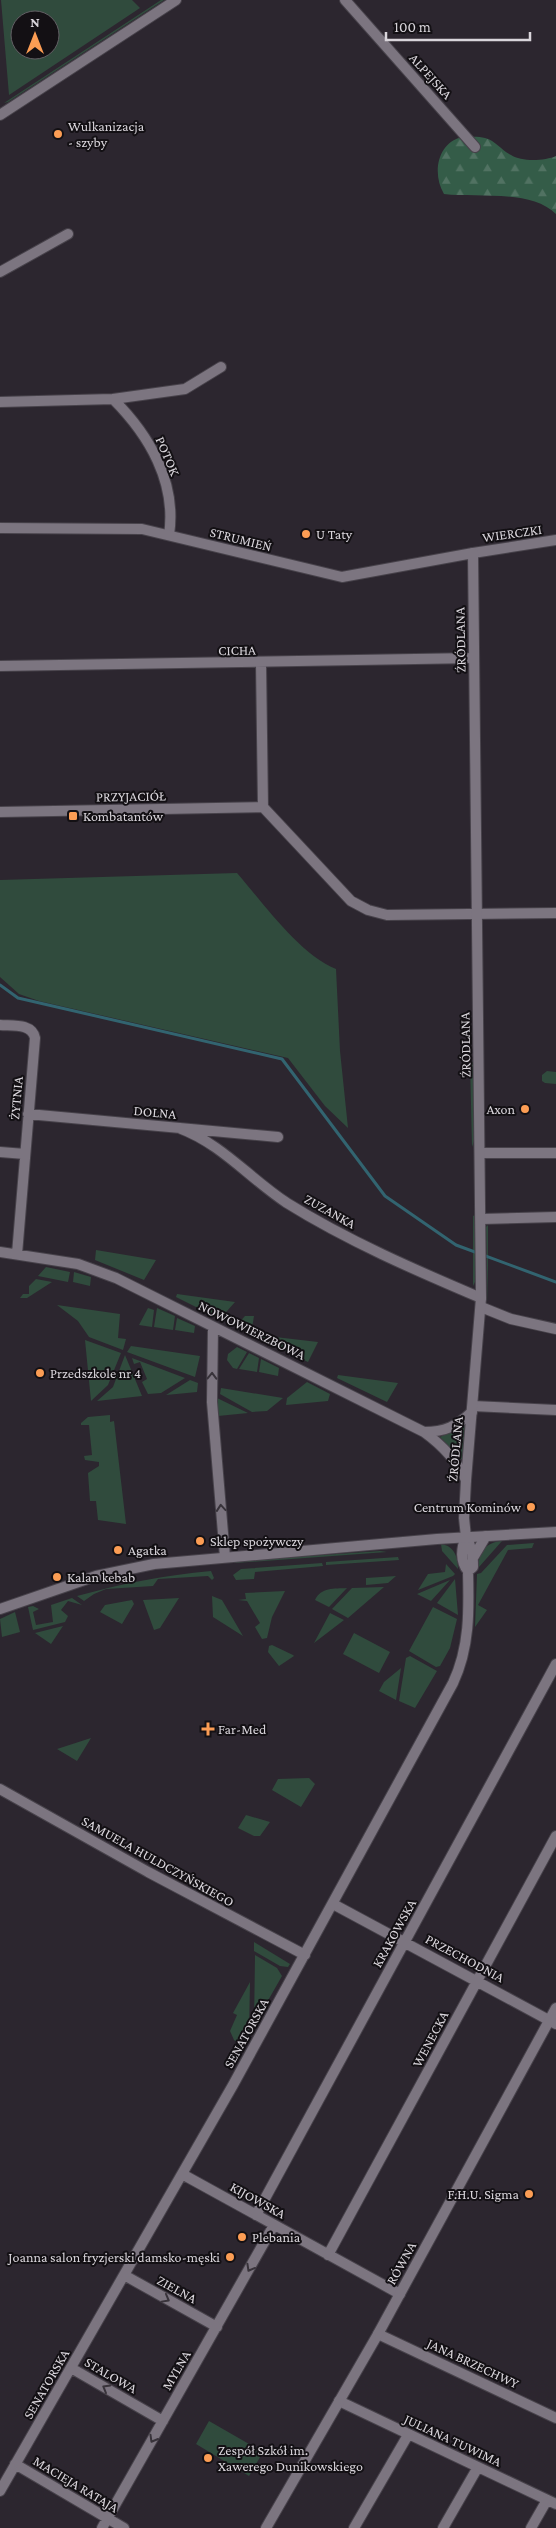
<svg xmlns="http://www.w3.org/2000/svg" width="556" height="2528" font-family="'Crimson Pro',serif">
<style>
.green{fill:#304b3d;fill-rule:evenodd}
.forest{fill:url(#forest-firs)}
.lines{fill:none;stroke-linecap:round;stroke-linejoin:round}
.stream{stroke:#326470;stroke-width:3}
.minor-casing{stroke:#47424a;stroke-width:12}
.tertiary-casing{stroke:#47424a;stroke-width:12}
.minor{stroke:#7c7580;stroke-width:10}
.tertiary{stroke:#7c7580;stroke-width:10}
.oneway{stroke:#38333a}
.poi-dot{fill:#fc9d54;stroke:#131014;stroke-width:2}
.labels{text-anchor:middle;stroke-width:4;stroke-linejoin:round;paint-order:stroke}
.street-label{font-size:14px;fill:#d9d5db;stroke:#131014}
.poi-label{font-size:14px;fill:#d9d5db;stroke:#131014;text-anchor:start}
</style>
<defs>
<pattern id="forest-firs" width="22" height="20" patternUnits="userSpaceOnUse" patternTransform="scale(1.25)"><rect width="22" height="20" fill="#345c48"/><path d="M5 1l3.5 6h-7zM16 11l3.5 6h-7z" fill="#517262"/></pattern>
</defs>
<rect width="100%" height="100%" fill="#2c262f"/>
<path class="green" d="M 1,0 L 132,0 L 140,8 L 9,95 ZM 20,20 L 50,20 L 50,50 L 20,50 Z
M 161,0 L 164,0 L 8,102 L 4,103 Z
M 237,873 C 264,904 299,954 336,969 L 340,1051 L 348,1128 L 325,1106 L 288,1058 L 39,1001 L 19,994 L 0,977 L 0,880 Z
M 470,1061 L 473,1062 L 474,1141 L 472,1147 Z
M 547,1071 L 556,1072 L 556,1084 L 545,1083 L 542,1081 L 542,1075 Z
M 475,1215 L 475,1282 L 473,1286 L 473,1216 Z
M 488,1225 L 488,1304 L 486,1227 Z
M 96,1250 L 156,1260 L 144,1280 L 95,1260 Z
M 46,1267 L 70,1272 L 68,1282 L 38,1276 Z
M 74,1272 L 91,1277 L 90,1286 L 73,1282 Z
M 36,1279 L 52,1282 L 27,1298 L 20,1298 L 23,1294 L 29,1294 L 29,1286 Z
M 177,1294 L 235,1302 L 220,1319 L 176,1297 Z
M 57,1305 L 120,1314 L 118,1338 L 126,1339 L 123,1350 L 89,1337 L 78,1321 Z
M 148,1308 L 154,1310 L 152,1327 L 139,1325 Z
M 157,1308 L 175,1316 L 173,1330 L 154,1327 Z
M 245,1316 L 254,1316 L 251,1334 L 236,1326 Z
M 177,1318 L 195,1326 L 194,1333 L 175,1330 Z
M 258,1335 L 318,1342 L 308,1362 L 258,1338 Z
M 85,1340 L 121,1353 L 108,1385 L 91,1401 Z
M 131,1346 L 200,1356 L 195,1377 L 127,1352 Z
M 237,1347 L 247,1352 L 237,1369 L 233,1368 L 227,1360 L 228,1354 Z
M 249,1353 L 259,1358 L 257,1372 L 239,1369 Z
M 125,1355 L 142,1396 L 97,1401 L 113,1387 Z
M 132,1358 L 185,1378 L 161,1393 L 148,1394 L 142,1382 L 147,1379 L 140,1362 L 134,1364 Z
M 261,1359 L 279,1368 L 278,1376 L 259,1372 Z
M 338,1375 L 398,1383 L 387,1402 L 337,1378 Z
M 190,1380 L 198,1383 L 197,1392 L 166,1395 Z
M 307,1382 L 330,1394 L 328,1401 L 286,1405 L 287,1398 Z
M 221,1388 L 283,1398 L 267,1411 L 252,1412 L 220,1394 Z
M 217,1398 L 248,1413 L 218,1416 Z
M 110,1415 L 110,1422 L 114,1421 L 126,1524 L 98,1520 L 96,1501 L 90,1501 L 88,1473 L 99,1466 L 99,1462 L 85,1460 L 84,1456 L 92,1455 L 89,1425 L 81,1425 L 81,1423 L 88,1417 Z
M 465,1425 L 463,1461 L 440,1437 Z
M 502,1541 L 479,1567 L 478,1568 C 479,1552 486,1542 502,1541 Z
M 534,1543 L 532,1548 L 508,1550 L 478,1605 L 487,1610 L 475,1627 L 477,1574 L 481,1573 L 507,1545 Z
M 441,1544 C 455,1546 458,1558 458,1569 L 442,1551 Z
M 380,1551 L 387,1552 L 235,1563 L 237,1561 Z
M 398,1557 L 399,1560 L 326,1565 L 326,1562 Z
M 322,1563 L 323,1566 L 255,1572 L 254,1579 L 236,1580 L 233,1575 L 241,1569 Z
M 446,1564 L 455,1574 L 453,1576 L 418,1590 L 428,1574 L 445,1572 Z
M 211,1571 L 214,1578 L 212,1580 L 208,1576 L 158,1579 L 153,1586 L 106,1589 L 94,1594 L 84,1601 L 77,1596 C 121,1584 165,1575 211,1571 Z
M 396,1576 L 388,1583 L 366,1585 L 366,1578 Z
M 455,1579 L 458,1615 L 437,1603 Z
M 450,1580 L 431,1601 L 417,1594 Z
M 384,1587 L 348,1618 L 332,1609 L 352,1588 Z
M 347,1588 L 329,1607 L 315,1600 C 321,1587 334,1589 347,1588 Z
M 285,1591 L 272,1617 L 267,1638 L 262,1639 L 255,1627 L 260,1623 L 247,1601 L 238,1600 L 246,1599 L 245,1593 Z
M 212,1596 L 222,1600 L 243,1636 L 213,1617 Z
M 72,1598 L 82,1605 L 68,1601 L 61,1610 L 68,1616 L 65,1622 L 33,1630 L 28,1607 L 33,1606 L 39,1609 L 33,1612 L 36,1625 L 53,1622 L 51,1605 Z
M 179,1598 L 160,1628 L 154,1630 L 143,1600 Z
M 132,1600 L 134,1604 L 122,1624 L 100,1612 L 105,1605 Z
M 433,1607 L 457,1619 L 450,1648 L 440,1666 L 436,1667 L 409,1651 Z
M 15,1612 L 20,1632 L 2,1637 L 0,1619 Z
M 330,1613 L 344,1620 L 314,1643 Z
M 63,1626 L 51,1644 L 35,1633 Z
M 354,1633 L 390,1652 L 379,1673 L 343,1654 Z
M 272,1645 L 293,1655 L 294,1656 L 279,1666 L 268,1652 L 269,1646 Z
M 410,1656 L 437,1671 L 415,1708 L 399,1701 L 406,1658 Z
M 401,1668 L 396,1700 L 379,1691 L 384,1682 Z
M 91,1738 L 77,1761 L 57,1749 Z
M 309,1778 L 315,1784 L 301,1807 L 272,1790 L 278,1779 Z
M 246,1815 L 270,1822 L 260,1836 L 254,1836 L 238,1828 Z
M 254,1942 L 290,1964 L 288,1967 L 280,1966 L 254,1951 Z
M 255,1955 L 277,1968 L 282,1976 L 254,2025 Z
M 250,1982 L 249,2033 L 241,2045 L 234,2040 L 230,2031 L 237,2015 L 233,2013 Z
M 209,2421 L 263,2452 L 249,2476 L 196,2444 Z"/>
<path class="forest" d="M 462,137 C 469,137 478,136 485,138 C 496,141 501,150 511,155 C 521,162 545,161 556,156 L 556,214 C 531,189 477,198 444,194 C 432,174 437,143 462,137 Z"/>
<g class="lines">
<path class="stream" d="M 0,985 L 18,998 L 282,1059 L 385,1196 L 456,1245 L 556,1282"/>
<g class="minor-casing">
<path id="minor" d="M 345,0 L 475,147
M 0,272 L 68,234
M 113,399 L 185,389 L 221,367
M 0,402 L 113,399 C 149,435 177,482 169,535
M 473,553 L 556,540
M 261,663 L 263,807
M 0,666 L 474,658
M 0,812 L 263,807 L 351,901 L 368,910 L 387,915 L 556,913
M 0,1025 C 12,1026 32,1023 35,1038 L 17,1254
M 28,1114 L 278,1137
M 179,1128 C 222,1144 249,1178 287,1203 C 348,1241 415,1270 481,1298
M 0,1152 L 25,1154
M 480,1153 L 556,1153
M 481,1219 L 556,1217
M 0,1252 L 78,1264 L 116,1278 L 424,1432 C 442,1445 456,1459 466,1480
M 481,1307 L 511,1319 L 556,1329
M 213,1327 L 212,1402 L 225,1557
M 473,1406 L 556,1410
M 424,1432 C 445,1432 457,1426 472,1412
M 466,1537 C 472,1547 473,1555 473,1567 L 468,1571
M 473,1558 L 486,1536
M 0,1789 L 148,1872 L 305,1955
M 333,1904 L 556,2024
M 182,2174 L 400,2294
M 256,2215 L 556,1664
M 328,2255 L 556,1836
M 124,2275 L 217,2327
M 378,2334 L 556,2418
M 71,2368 L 163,2421
M 339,2401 L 556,2504
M 15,2464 L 124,2528
M 0,2491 L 233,2085 L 453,1683 C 470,1647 469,1610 468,1571 C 460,1562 461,1548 466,1537
M 102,2528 L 274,2225
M 354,2528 L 408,2435
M 443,2528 L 478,2467
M 531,2528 L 547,2500"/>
</g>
<g class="tertiary-casing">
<path id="tertiary" d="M 0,115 L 176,0
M 0,528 L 142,529 L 342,577 L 473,553 L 481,1298 L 466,1480 L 464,1518 L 466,1537
M 0,1609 L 96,1576 L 154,1564 L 437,1539 L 556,1532
M 266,2528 L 378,2334 L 556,2008"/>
</g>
<use href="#minor" class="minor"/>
<use href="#tertiary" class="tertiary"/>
</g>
<defs><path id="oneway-chevron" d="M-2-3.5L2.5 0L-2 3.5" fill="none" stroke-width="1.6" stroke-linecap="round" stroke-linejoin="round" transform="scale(1.25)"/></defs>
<g class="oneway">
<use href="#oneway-chevron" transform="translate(212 1376) rotate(-89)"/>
<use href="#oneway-chevron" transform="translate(221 1508) rotate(-95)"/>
<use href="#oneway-chevron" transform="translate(250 2268) rotate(119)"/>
<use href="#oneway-chevron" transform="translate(166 2299) rotate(29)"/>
<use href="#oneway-chevron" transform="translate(106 2388) rotate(-150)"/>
<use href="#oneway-chevron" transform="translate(153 2439) rotate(120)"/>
</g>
<g class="poi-dot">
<circle cx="58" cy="134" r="5"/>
<circle cx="306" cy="534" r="5"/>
<rect x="68" y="811" width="10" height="10" rx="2.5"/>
<circle cx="525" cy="1109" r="5"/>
<circle cx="40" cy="1373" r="5"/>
<circle cx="531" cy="1507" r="5"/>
<circle cx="200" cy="1541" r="5"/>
<circle cx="118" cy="1550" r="5"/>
<circle cx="57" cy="1577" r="5"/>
<path d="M205.5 1721.5h5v5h5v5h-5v5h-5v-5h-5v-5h5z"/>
<circle cx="529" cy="2194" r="5"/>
<circle cx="242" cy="2237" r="5"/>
<circle cx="230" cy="2257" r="5"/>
<circle cx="208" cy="2458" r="5"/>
</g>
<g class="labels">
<g class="street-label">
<text transform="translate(431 76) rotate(48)" y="5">ALPEJSKA</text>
<text transform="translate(168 456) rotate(67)" y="5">POTOK</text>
<text transform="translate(512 533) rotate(-8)" y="5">WIERCZKI</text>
<text transform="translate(241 539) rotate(14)" y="5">STRUMIEŃ</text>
<text transform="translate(460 640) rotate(-91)" y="5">ŹRÓDLANA</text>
<text transform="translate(237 650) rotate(-1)" y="5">CICHA</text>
<text transform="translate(131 796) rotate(-1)" y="5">PRZYJACIÓŁ</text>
<text transform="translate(465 1045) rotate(-91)" y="5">ŹRÓDLANA</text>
<text transform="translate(16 1098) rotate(-85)" y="5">ŻYTNIA</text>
<text transform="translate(155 1112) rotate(5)" y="5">DOLNA</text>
<text transform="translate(330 1211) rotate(29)" y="5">ZUZANKA</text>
<text transform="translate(252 1330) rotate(26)" y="5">NOWOWIERZBOWA</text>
<text transform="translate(455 1449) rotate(-85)" y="5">ŹRÓDLANA</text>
<text transform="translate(158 1861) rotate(29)" y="5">SAMUELA HULDCZYŃSKIEGO</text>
<text transform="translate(394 1933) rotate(-61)" y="5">KRAKOWSKA</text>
<text transform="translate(465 1958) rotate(28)" y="5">PRZECHODNIA</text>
<text transform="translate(246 2033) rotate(-61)" y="5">SENATORSKA</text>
<text transform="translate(430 2039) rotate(-62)" y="5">WENECKA</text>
<text transform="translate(258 2200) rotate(29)" y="5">KIJOWSKA</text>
<text transform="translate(401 2263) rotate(-61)" y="5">RÓWNA</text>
<text transform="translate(177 2289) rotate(29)" y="5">ZIELNA</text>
<text transform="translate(473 2363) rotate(25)" y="5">JANA BRZECHWY</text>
<text transform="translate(176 2370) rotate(-60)" y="5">MYLNA</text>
<text transform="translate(111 2375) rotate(30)" y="5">STALOWA</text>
<text transform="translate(46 2384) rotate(-60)" y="5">SENATORSKA</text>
<text transform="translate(453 2440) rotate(25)" y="5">JULIANA TUWIMA</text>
<text transform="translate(76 2484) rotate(31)" y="5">MACIEJA RATAJA</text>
</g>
<g class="poi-label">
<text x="68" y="131">Wulkanizacja<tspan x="68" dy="16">- szyby</tspan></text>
<text x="316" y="539">U Taty</text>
<text x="83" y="821">Kombatantów</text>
<text x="515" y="1114" text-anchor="end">Axon</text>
<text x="50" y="1378">Przedszkole nr 4</text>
<text x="521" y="1512" text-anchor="end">Centrum Kominów</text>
<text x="210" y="1546">Sklep spożywczy</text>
<text x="128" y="1555">Agatka</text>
<text x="67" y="1582">Kalan kebab</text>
<text x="218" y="1734">Far-Med</text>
<text x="519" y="2199" text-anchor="end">F.H.U. Sigma</text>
<text x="252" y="2242">Plebania</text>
<text x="220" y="2262" text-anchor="end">Joanna salon fryzjerski damsko-męski</text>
<text x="218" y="2455">Zespół Szkół im.<tspan x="218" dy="16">Xawerego Dunikowskiego</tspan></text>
</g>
</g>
<g transform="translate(35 35)"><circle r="24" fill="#131014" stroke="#625f64"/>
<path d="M0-4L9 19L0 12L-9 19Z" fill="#fc9d54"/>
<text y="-8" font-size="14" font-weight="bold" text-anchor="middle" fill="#d9d5db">N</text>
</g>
<path d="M386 32v8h144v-8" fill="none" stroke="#d9d5db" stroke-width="2.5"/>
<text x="394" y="32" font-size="15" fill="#d9d5db" stroke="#131014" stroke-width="4" paint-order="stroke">100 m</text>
</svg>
